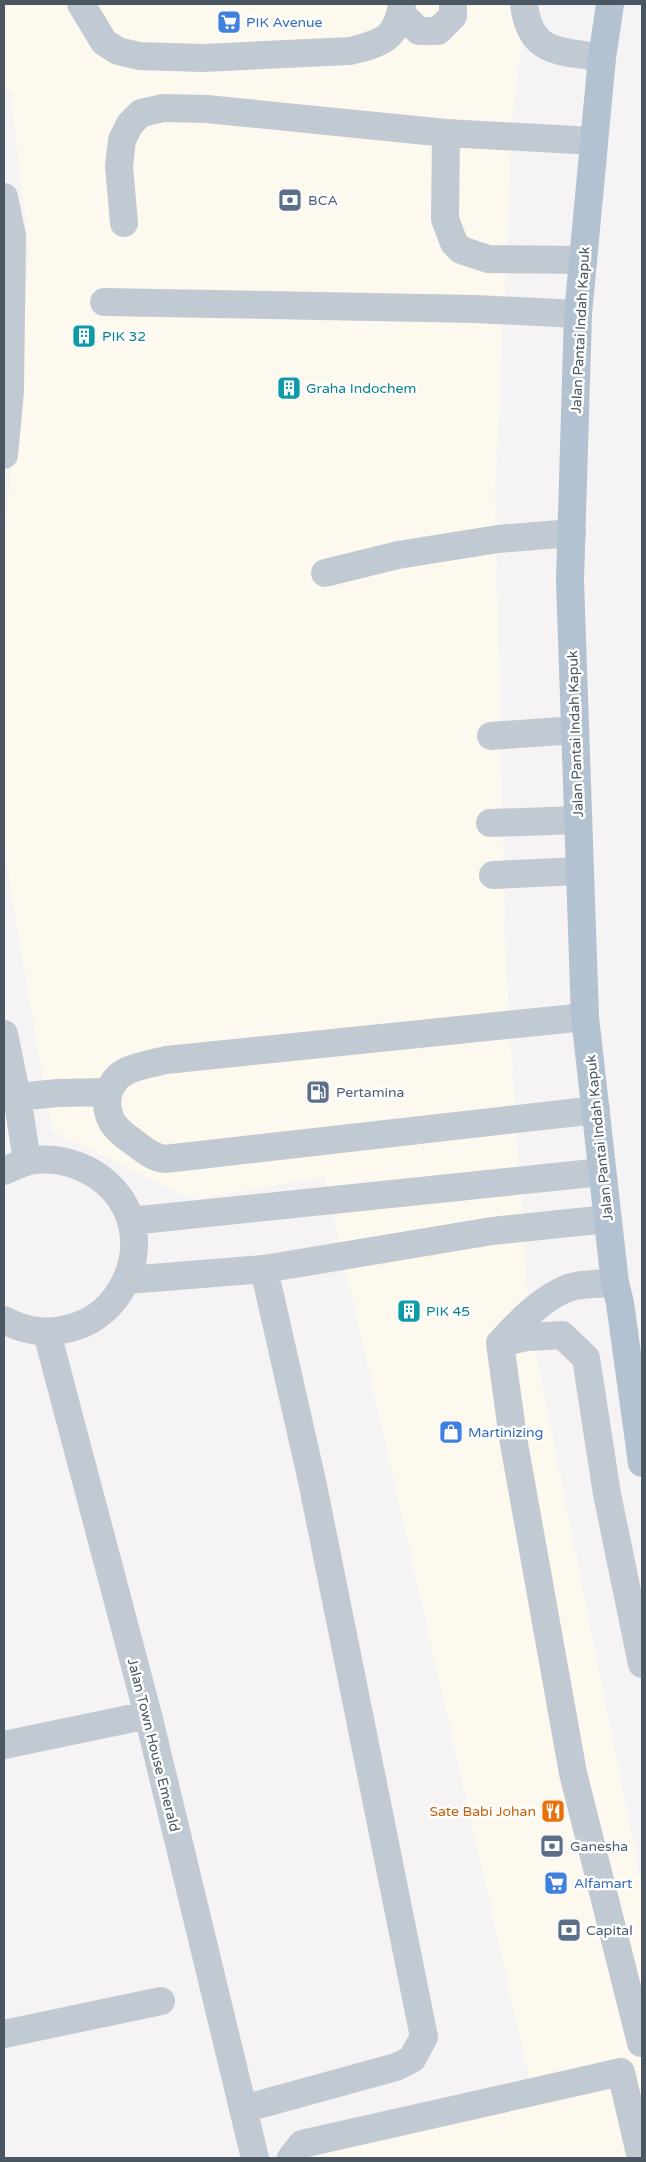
<svg xmlns="http://www.w3.org/2000/svg" width="646" height="2162" font-family="'Varela Round',sans-serif">
<style>
.commercial{fill:#fdf9ef}
.lines{fill:none;stroke-linecap:round;stroke-linejoin:round}
.minor{stroke:#c1cad2;stroke-width:28}
.major{stroke:#b3c2d1;stroke-width:28}
.labels{text-anchor:middle;stroke-width:5;stroke-linejoin:round;paint-order:stroke}
.shop-label{font-size:14px;fill:#366cbe;stroke:#fff;text-anchor:start}
.service-label{font-size:14px;fill:#4e5e75;stroke:#fff;text-anchor:start}
.street-label{font-size:14px;fill:#4a5661;stroke:#fff}
.culture-label{font-size:14px;fill:#0d838f;stroke:#fff;text-anchor:start}
.food-label{font-size:14px;fill:#c56008;stroke:#fff;text-anchor:end}
</style>
<rect width="100%" height="100%" fill="#f5f3f3"/>
<path class="commercial" d="M 4,4 L 528,4 L 513,110 L 495,494 L 506,971 L 529,1317 L 642,1888 L 642,2158 L 273,2158 L 534,2098 L 325,1177 L 193,1200 L 52,1131 L 4,849 L 4,550 L 29,253 L 11,95 L 4,82 Z"/>
<g class="lines">
<path class="minor" d="M 81,4 L 104,42 L 118,51 L 139,56 L 202,58 L 350,51 C 382,43 397,39 402,4
M 524,4 C 530,55 559,50 602,58
M 401,14 L 419,31 L 438,31 L 453,16 L 453,4
M 446,133 L 445,219 L 454,243 L 461,250 L 488,259 L 583,260
M 4,197 L 12,236 L 10,391 L 4,455
M 124,223 L 119,166 L 122,140 L 130,124 L 141,113 L 163,108 L 207,109 L 446,133 L 594,141
M 104,302 L 476,309 L 578,314
M 325,573 L 398,555 L 498,539 L 572,533
M 491,736 L 575,730
M 490,823 L 578,820
M 493,875 L 579,871
M 585,1017 L 166,1060 C 154,1063 141,1065 129,1070 C 108,1079 102,1103 112,1122 C 117,1130 124,1135 132,1141 C 142,1148 152,1158 165,1159 L 596,1110
M 4,1034 L 17,1097 L 27,1161
M 17,1097 L 58,1093 L 108,1092
M 4,1171 C 12,1168 20,1163 29,1161 C 71,1153 118,1178 131,1221 C 143,1264 118,1312 77,1326 C 51,1335 28,1333 4,1320
M 131,1221 L 602,1172
M 127,1280 L 264,1269 L 492,1231 L 607,1219
M 615,1283 C 600,1284 582,1283 568,1288 C 542,1298 518,1323 500,1343 L 513,1438 L 573,1773 L 641,2043
M 47,1333 L 148,1715 L 255,2158
M 500,1343 L 527,1337 L 562,1335 L 586,1358 L 607,1494 L 642,1664
M 4,1745 L 148,1715
M 4,2034 L 161,2001
M 243,2109 L 396,2067 L 412,2059 L 424,2037 L 312,1481 L 264,1269
M 291,2158 L 302,2144 L 621,2072 L 641,2158"/>
<path class="major" d="M 610,4 L 602,58 L 578,314 L 570,580 L 585,1017 L 615,1283 L 620,1303 L 642,1463"/>
</g>
<defs>
<g id="supermarket-square" transform="scale(1.25)"><rect x="-9" y="-9" width="18" height="18" rx="4" fill="#3f7fe0" stroke="#fff"/><path d="M-6-5.5h2.5l.6 2H6L4.5 2H-2.5L-4.4-4H-6ZM-1.5 3.2a1.3 1.3 0 1 0 .1 0ZM3 3.2a1.3 1.3 0 1 0 .1 0Z" fill="#fff"/></g>
<g id="bank-square" transform="scale(1.25)"><rect x="-9" y="-9" width="18" height="18" rx="4" fill="#5c6f8a" stroke="#fff"/><path d="M-6-4H6V4H-6ZM0-2.3a2.3 2.3 0 1 0 0 4.6a2.3 2.3 0 1 0 0-4.6Z" fill="#fff"/></g>
<g id="building-square" transform="scale(1.25)"><rect x="-9" y="-9" width="18" height="18" rx="4" fill="#0f9aa8" stroke="#fff"/><path d="M-4-6H4V6H1V3H-1V6H-4ZM-2.5-4.3h1.7v1.8h-1.7ZM.8-4.3h1.7v1.8H.8ZM-2.5-1h1.7V.8h-1.7ZM.8-1h1.7V.8H.8Z" fill="#fff"/></g>
<g id="fuel-square" transform="scale(1.25)"><rect x="-9" y="-9" width="18" height="18" rx="4" fill="#5c6f8a" stroke="#fff"/><path d="M-5.5-6h7V0h2V4h1.3V-2.5L3-4.5l.8-.8L6-3V5H2.5V1h-1V6h-7ZM-4.2-4.7v3.2H.2V-4.7Z" fill="#fff"/></g>
<g id="shop-square" transform="scale(1.25)"><rect x="-9" y="-9" width="18" height="18" rx="4" fill="#3f7fe0" stroke="#fff"/><path d="M-5-2.5h2.3a2.7 3.5 0 0 1 5.4 0H5L5.5 6h-11ZM-1.5-2.5h3a1.5 2.3 0 0 0-3 0Z" fill="#fff"/></g>
<g id="restaurant-square" transform="scale(1.25)"><rect x="-9" y="-9" width="18" height="18" rx="4" fill="#e8710a" stroke="#fff"/><path d="M-5-6h1v4h1v-4h1v4h1v-4h1v5L-1.5 .5V6h-2V.5L-5-1ZM5-6V6H3V1.5H1.5Q1.5-4 5-6Z" fill="#fff"/></g>
</defs>
<g fill-rule="evenodd">
<use href="#supermarket-square" x="229" y="22"/>
<use href="#bank-square" x="290" y="200"/>
<use href="#building-square" x="84" y="336"/>
<use href="#building-square" x="289" y="388"/>
<use href="#fuel-square" x="318" y="1092"/>
<use href="#building-square" x="409" y="1311"/>
<use href="#shop-square" x="451" y="1432"/>
<use href="#restaurant-square" x="553" y="1811"/>
<use href="#bank-square" x="552" y="1846"/>
<use href="#supermarket-square" x="556" y="1883"/>
<use href="#bank-square" x="569" y="1930"/>
</g>
<g class="labels">
<g class="shop-label">
<text x="246" y="27">PIK Avenue</text>
<text x="468" y="1437">Martinizing</text>
<text x="574" y="1888">Alfamart</text>
</g>
<g class="service-label">
<text x="308" y="205">BCA</text>
<text x="336" y="1097">Pertamina</text>
<text x="570" y="1851">Ganesha</text>
<text x="586" y="1935">Capital</text>
</g>
<g class="street-label">
<text transform="translate(580 330) rotate(-87)" y="5">Jalan Pantai Indah Kapuk</text>
<text transform="translate(575 734) rotate(-92)" y="5">Jalan Pantai Indah Kapuk</text>
<text transform="translate(599 1138) rotate(-96)" y="5">Jalan Pantai Indah Kapuk</text>
<text transform="translate(154 1745) rotate(76)" y="5">Jalan Town House Emerald</text>
</g>
<g class="culture-label">
<text x="102" y="341">PIK 32</text>
<text x="306" y="393">Graha Indochem</text>
<text x="426" y="1316">PIK 45</text>
</g>
<g class="food-label">
<text x="536" y="1816">Sate Babi Johan</text>
</g>
</g>
<rect width="646" height="2162" fill="none" stroke="#4a5661" stroke-width="10"/>
</svg>
